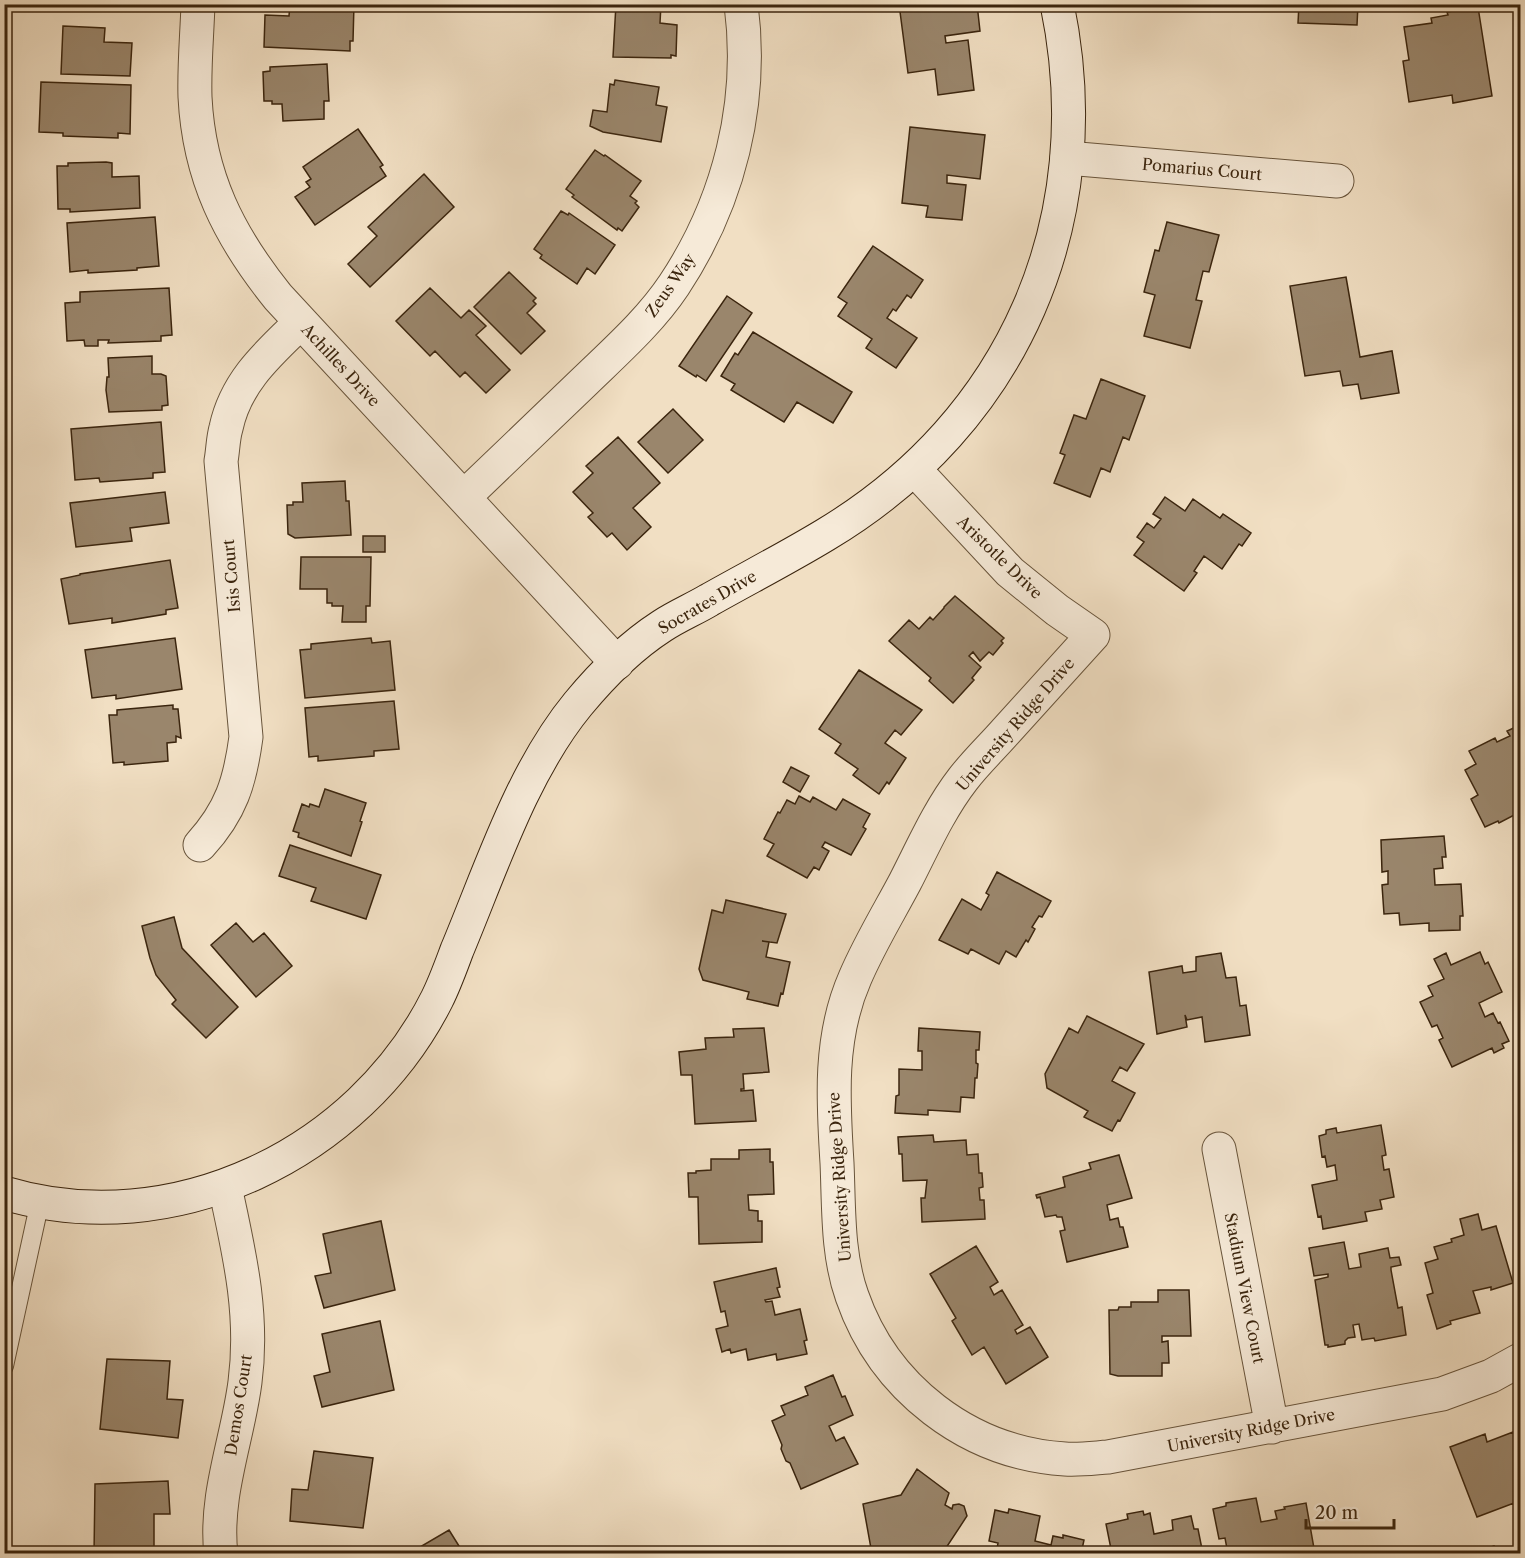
<svg xmlns="http://www.w3.org/2000/svg" width="1525" height="1558" font-family="'Libre Caslon Text',serif">
<style>
.building{fill:#9a866c;stroke:#3b250e;stroke-width:1.5}
.lines{fill:none;stroke-linecap:round;stroke-linejoin:round}
.lane-casing{stroke:#68543b;stroke-width:20}
.street-casing{stroke:#68543b;stroke-width:35}
.secondary-casing{stroke:#3b250e;stroke-width:35}
.lane{stroke:#f6ead8;stroke-width:18}
.street{stroke:#f6ead8;stroke-width:33}
.secondary{stroke:#f6ead8;stroke-width:33}
.labels{text-anchor:middle;stroke-width:5;stroke-linejoin:round;paint-order:stroke}
.street-label{font-size:16px;fill:#3b250e;stroke:#f6ead8}
</style>
<rect width="100%" height="100%" fill="#f1dfc3"/>
<filter id="stains"><feTurbulence type="fractalNoise" baseFrequency=".00333" numOctaves="4"/><feColorMatrix values="0 0 0 0 .2 0 0 0 0 .09 0 0 0 0 .02 0 0 0 .5 -.17"/></filter>
<radialGradient id="worn" r=".72"><stop offset=".6" stop-color="#630" stop-opacity="0"/><stop offset="1" stop-color="#630" stop-opacity=".3"/></radialGradient>
<path class="building" d="M 290,4 L 354,4 L 353,41 L 350,41 L 350,51 L 264,47 L 265,15 L 289,16 Z
M 616,4 L 661,4 L 660,23 L 677,25 L 676,56 L 671,55 L 671,58 L 613,57 Z
M 899,4 L 977,4 L 980,31 L 945,36 L 946,43 L 968,40 L 974,90 L 938,95 L 935,69 L 908,73 Z
M 1299,4 L 1358,4 L 1357,25 L 1298,23 Z
M 1478,7 L 1492,96 L 1453,103 L 1452,95 L 1409,102 L 1403,61 L 1409,60 L 1404,27 L 1432,23 L 1431,18 L 1448,15 L 1447,12 Z
M 63,26 L 105,28 L 104,42 L 132,43 L 130,76 L 61,74 Z
M 327,64 L 329,101 L 324,101 L 324,119 L 283,121 L 282,104 L 272,104 L 272,101 L 264,101 L 263,72 L 270,71 L 270,67 Z
M 615,80 L 659,87 L 656,105 L 667,107 L 661,142 L 603,132 L 590,126 L 593,110 L 607,112 L 610,84 L 614,85 Z
M 41,82 L 131,85 L 130,134 L 118,133 L 118,138 L 63,136 L 63,133 L 39,132 Z
M 910,127 L 985,135 L 980,179 L 947,175 L 947,183 L 966,185 L 962,220 L 926,217 L 928,206 L 902,203 Z
M 358,129 L 383,165 L 380,167 L 386,176 L 315,225 L 295,197 L 310,187 L 306,182 L 311,179 L 303,167 Z
M 595,150 L 604,156 L 605,155 L 641,181 L 630,196 L 637,201 L 635,203 L 639,207 L 622,231 L 618,228 L 617,230 L 572,197 L 574,195 L 566,189 Z
M 106,162 L 112,163 L 112,177 L 139,176 L 140,208 L 70,212 L 70,209 L 58,209 L 57,166 L 68,166 L 68,163 Z
M 424,174 L 454,207 L 370,287 L 348,264 L 377,236 L 368,227 Z
M 561,211 L 568,215 L 569,213 L 615,245 L 595,274 L 587,268 L 577,284 L 540,258 L 542,255 L 534,249 Z
M 155,217 L 159,266 L 137,268 L 137,270 L 88,273 L 88,270 L 70,272 L 67,223 Z
M 1167,222 L 1219,235 L 1209,272 L 1203,271 L 1196,300 L 1202,301 L 1190,348 L 1144,336 L 1155,295 L 1144,292 L 1155,250 L 1159,251 Z
M 873,246 L 923,280 L 911,298 L 907,295 L 896,311 L 893,309 L 887,318 L 917,338 L 896,368 L 866,348 L 872,339 L 838,316 L 847,303 L 838,297 Z
M 509,272 L 536,298 L 533,301 L 536,304 L 527,313 L 545,331 L 521,354 L 474,307 Z
M 1346,277 L 1360,357 L 1392,351 L 1399,393 L 1361,399 L 1358,384 L 1343,386 L 1340,371 L 1305,376 L 1290,286 Z
M 169,288 L 172,335 L 161,336 L 161,341 L 108,343 L 109,340 L 98,340 L 98,346 L 85,346 L 84,340 L 67,341 L 65,303 L 80,302 L 80,292 Z
M 430,288 L 461,318 L 469,310 L 486,326 L 476,335 L 510,370 L 486,393 L 465,372 L 460,377 L 435,351 L 430,356 L 396,321 Z
M 727,296 L 752,313 L 706,381 L 697,375 L 696,377 L 679,366 Z
M 753,332 L 852,392 L 833,423 L 797,402 L 784,422 L 731,390 L 735,384 L 721,376 L 735,353 L 738,355 Z
M 152,356 L 152,374 L 161,374 L 166,376 L 168,405 L 162,406 L 162,410 L 109,412 L 106,390 L 107,377 L 109,377 L 108,358 Z
M 1101,379 L 1145,396 L 1129,440 L 1123,437 L 1110,472 L 1101,468 L 1090,497 L 1054,483 L 1065,455 L 1060,453 L 1074,415 L 1086,419 Z
M 673,409 L 703,440 L 668,473 L 638,442 Z
M 161,422 L 165,472 L 153,473 L 153,478 L 100,482 L 99,478 L 75,480 L 71,429 Z
M 618,437 L 660,483 L 633,508 L 651,527 L 627,550 L 612,533 L 607,537 L 588,517 L 593,513 L 573,492 L 593,473 L 586,466 Z
M 345,481 L 346,501 L 349,501 L 351,535 L 295,538 L 288,534 L 287,505 L 293,505 L 293,502 L 303,502 L 302,483 Z
M 165,492 L 169,523 L 130,528 L 132,541 L 76,547 L 70,503 Z
M 1165,497 L 1185,511 L 1193,499 L 1220,518 L 1223,514 L 1251,533 L 1242,546 L 1239,544 L 1222,569 L 1204,556 L 1194,571 L 1197,573 L 1184,591 L 1134,555 L 1144,542 L 1137,537 L 1147,523 L 1154,528 L 1161,519 L 1153,514 Z
M 363,536 L 385,536 L 385,552 L 363,552 Z
M 301,557 L 371,557 L 370,606 L 366,606 L 366,622 L 342,622 L 343,606 L 332,606 L 332,603 L 327,603 L 327,589 L 300,589 Z
M 170,560 L 178,608 L 166,610 L 166,614 L 112,623 L 112,618 L 69,624 L 61,579 L 80,575 L 80,574 Z
M 955,596 L 1004,638 L 1001,641 L 1003,643 L 993,655 L 989,652 L 980,661 L 973,652 L 969,656 L 981,667 L 972,678 L 974,680 L 953,703 L 929,681 L 931,678 L 889,641 L 909,620 L 919,629 L 930,617 L 933,620 L 944,608 L 944,607 Z
M 175,638 L 182,689 L 116,699 L 116,695 L 92,698 L 85,650 Z
M 371,638 L 372,643 L 390,641 L 395,690 L 305,698 L 300,650 L 311,649 L 311,644 Z
M 859,670 L 922,710 L 901,735 L 895,730 L 885,743 L 906,758 L 889,784 L 887,782 L 879,794 L 853,775 L 858,769 L 835,753 L 841,744 L 819,729 Z
M 394,701 L 399,749 L 374,751 L 374,756 L 318,761 L 318,756 L 309,757 L 305,708 Z
M 173,705 L 173,709 L 178,709 L 181,738 L 176,736 L 176,742 L 167,743 L 168,761 L 124,765 L 124,762 L 113,763 L 109,715 L 117,715 L 117,710 Z
M 1520,725 L 1520,783 L 1516,786 L 1520,795 L 1520,812 L 1499,823 L 1498,821 L 1485,827 L 1471,799 L 1478,795 L 1465,770 L 1476,764 L 1469,751 L 1495,738 L 1497,742 L 1510,736 L 1507,731 Z
M 791,767 L 809,776 L 800,792 L 783,782 Z
M 325,789 L 366,803 L 360,821 L 362,822 L 351,856 L 298,837 L 299,833 L 293,831 L 302,804 L 309,807 L 310,804 L 319,807 Z
M 799,796 L 810,802 L 813,797 L 836,810 L 843,799 L 870,814 L 863,827 L 866,829 L 851,855 L 825,842 L 822,847 L 829,851 L 819,870 L 814,867 L 807,878 L 767,856 L 774,844 L 764,839 L 778,812 L 780,813 L 787,800 L 795,804 Z
M 1444,836 L 1446,857 L 1442,857 L 1443,868 L 1434,869 L 1435,885 L 1461,884 L 1463,916 L 1460,916 L 1460,930 L 1429,931 L 1429,923 L 1400,925 L 1399,913 L 1384,914 L 1382,885 L 1388,884 L 1388,871 L 1382,872 L 1381,840 Z
M 290,845 L 381,875 L 366,919 L 311,901 L 316,888 L 279,876 Z
M 997,872 L 1051,901 L 1042,917 L 1039,916 L 1032,927 L 1035,929 L 1028,942 L 1026,940 L 1016,957 L 1006,951 L 999,964 L 971,949 L 968,954 L 939,940 L 962,899 L 981,910 L 989,895 L 986,893 Z
M 726,900 L 786,914 L 777,943 L 762,941 L 769,942 L 766,957 L 790,962 L 783,994 L 781,993 L 778,1006 L 747,999 L 749,992 L 703,980 L 699,969 L 712,910 L 723,913 Z
M 174,917 L 182,948 L 238,1007 L 206,1038 L 172,1004 L 176,1000 L 156,975 L 150,958 L 142,926 Z
M 236,923 L 253,942 L 264,933 L 292,966 L 256,997 L 211,945 Z
M 1480,952 L 1485,964 L 1488,962 L 1502,992 L 1479,1003 L 1485,1017 L 1493,1013 L 1498,1023 L 1500,1022 L 1509,1041 L 1502,1044 L 1504,1048 L 1494,1053 L 1492,1048 L 1452,1067 L 1439,1040 L 1443,1038 L 1437,1025 L 1432,1027 L 1420,1002 L 1433,996 L 1428,986 L 1444,979 L 1434,959 L 1446,953 L 1451,965 Z
M 1221,953 L 1226,978 L 1236,977 L 1240,1006 L 1246,1005 L 1250,1035 L 1205,1042 L 1202,1017 L 1187,1020 L 1185,1015 L 1187,1027 L 1157,1034 L 1149,972 L 1182,966 L 1183,973 L 1196,971 L 1196,957 Z
M 1087,1016 L 1144,1044 L 1127,1071 L 1120,1067 L 1112,1081 L 1135,1093 L 1120,1121 L 1118,1120 L 1112,1131 L 1084,1117 L 1088,1111 L 1047,1088 L 1045,1074 L 1069,1028 L 1078,1033 Z
M 764,1028 L 769,1072 L 743,1074 L 744,1089 L 741,1089 L 741,1091 L 753,1090 L 756,1121 L 695,1124 L 692,1075 L 681,1075 L 679,1052 L 706,1049 L 705,1038 L 734,1037 L 733,1029 Z
M 919,1028 L 980,1032 L 979,1050 L 976,1050 L 976,1063 L 978,1064 L 977,1078 L 975,1078 L 974,1098 L 961,1097 L 960,1112 L 928,1110 L 928,1115 L 895,1113 L 896,1096 L 899,1095 L 899,1069 L 922,1070 L 922,1051 L 918,1051 Z
M 1381,1125 L 1386,1155 L 1382,1156 L 1384,1170 L 1389,1169 L 1394,1197 L 1380,1200 L 1382,1209 L 1365,1212 L 1367,1221 L 1323,1229 L 1321,1216 L 1318,1217 L 1312,1185 L 1337,1180 L 1335,1165 L 1327,1167 L 1325,1156 L 1322,1157 L 1319,1136 L 1326,1134 L 1326,1130 L 1336,1128 L 1337,1133 Z
M 933,1135 L 934,1142 L 966,1140 L 967,1155 L 978,1154 L 979,1173 L 982,1173 L 983,1187 L 979,1188 L 980,1200 L 984,1200 L 985,1219 L 922,1222 L 921,1198 L 925,1198 L 927,1180 L 903,1181 L 902,1154 L 899,1154 L 898,1137 Z
M 770,1149 L 770,1162 L 773,1162 L 774,1194 L 748,1195 L 749,1210 L 758,1211 L 758,1221 L 762,1221 L 762,1242 L 699,1244 L 698,1197 L 689,1197 L 688,1173 L 696,1173 L 696,1171 L 711,1170 L 711,1159 L 739,1159 L 739,1150 Z
M 1119,1155 L 1132,1198 L 1107,1205 L 1110,1220 L 1118,1218 L 1120,1227 L 1123,1227 L 1128,1247 L 1067,1262 L 1060,1231 L 1065,1230 L 1062,1217 L 1057,1217 L 1056,1215 L 1045,1217 L 1040,1197 L 1037,1198 L 1036,1195 L 1065,1187 L 1063,1177 L 1091,1169 L 1089,1163 Z
M 1478,1214 L 1482,1230 L 1496,1226 L 1513,1283 L 1491,1290 L 1491,1287 L 1473,1291 L 1480,1313 L 1450,1321 L 1451,1324 L 1437,1329 L 1427,1295 L 1433,1293 L 1425,1263 L 1438,1259 L 1434,1247 L 1452,1242 L 1451,1239 L 1464,1235 L 1460,1219 Z
M 381,1221 L 395,1290 L 324,1308 L 315,1276 L 331,1273 L 323,1234 Z
M 1344,1242 L 1349,1269 L 1361,1267 L 1359,1254 L 1388,1248 L 1390,1258 L 1399,1257 L 1401,1265 L 1391,1267 L 1391,1270 L 1398,1308 L 1402,1307 L 1406,1335 L 1375,1341 L 1374,1338 L 1362,1340 L 1359,1324 L 1353,1325 L 1355,1337 L 1348,1338 L 1345,1341 L 1345,1344 L 1328,1347 L 1328,1345 L 1325,1345 L 1315,1280 L 1328,1277 L 1328,1274 L 1314,1276 L 1309,1248 Z
M 976,1246 L 998,1282 L 990,1287 L 994,1295 L 1002,1290 L 1023,1325 L 1015,1330 L 1017,1334 L 1030,1327 L 1048,1357 L 1006,1384 L 984,1347 L 972,1355 L 952,1321 L 956,1318 L 930,1274 Z
M 776,1268 L 780,1287 L 777,1288 L 780,1297 L 765,1300 L 766,1302 L 772,1301 L 775,1315 L 800,1309 L 807,1340 L 804,1341 L 807,1354 L 777,1360 L 776,1354 L 748,1360 L 746,1349 L 731,1353 L 730,1349 L 722,1352 L 716,1329 L 728,1326 L 725,1311 L 721,1312 L 714,1282 Z
M 1158,1290 L 1189,1290 L 1191,1336 L 1162,1336 L 1162,1342 L 1168,1341 L 1169,1363 L 1162,1363 L 1162,1376 L 1118,1376 L 1110,1374 L 1109,1310 L 1118,1310 L 1119,1307 L 1131,1307 L 1131,1302 L 1158,1302 Z
M 380,1321 L 394,1390 L 322,1407 L 314,1376 L 330,1372 L 322,1334 Z
M 107,1359 L 170,1361 L 167,1399 L 183,1400 L 178,1438 L 100,1429 Z
M 833,1375 L 842,1397 L 845,1396 L 853,1415 L 829,1426 L 836,1441 L 844,1437 L 858,1464 L 801,1489 L 790,1463 L 786,1461 L 781,1449 L 782,1445 L 772,1421 L 785,1415 L 781,1406 L 808,1395 L 805,1387 Z
M 1513,1432 L 1520,1452 L 1520,1511 L 1517,1512 L 1514,1503 L 1477,1517 L 1450,1447 L 1485,1434 L 1487,1442 Z
M 314,1451 L 373,1458 L 363,1528 L 290,1521 L 292,1489 L 308,1490 Z
M 917,1469 L 949,1493 L 945,1505 L 952,1509 L 953,1505 L 959,1504 L 964,1506 L 967,1516 L 942,1554 L 872,1554 L 863,1504 L 901,1495 Z
M 168,1481 L 170,1514 L 154,1514 L 154,1554 L 94,1554 L 95,1484 Z
M 1256,1498 L 1261,1522 L 1277,1519 L 1275,1511 L 1285,1509 L 1284,1507 L 1306,1503 L 1315,1554 L 1228,1554 L 1225,1538 L 1219,1539 L 1213,1509 L 1226,1506 L 1226,1503 Z
M 1009,1509 L 1040,1516 L 1035,1541 L 1051,1545 L 1053,1536 L 1063,1538 L 1063,1535 L 1084,1540 L 1081,1554 L 996,1554 L 998,1543 L 989,1541 L 995,1510 L 1008,1513 Z
M 1143,1511 L 1144,1515 L 1150,1513 L 1154,1534 L 1173,1530 L 1172,1520 L 1191,1516 L 1194,1529 L 1198,1529 L 1203,1554 L 1112,1554 L 1106,1524 L 1128,1519 L 1127,1514 Z
M 449,1530 L 464,1554 L 408,1554 Z
M 1494,1546 L 1496,1554 L 1470,1554 Z"/>
<g class="lines">
<g class="lane-casing">
<path id="lane" d="M 4,1366 L 40,1201"/>
</g>
<g class="street-casing">
<path id="street" d="M 198,4 C 197,35 194,66 195,97 C 199,177 229,236 278,297 L 617,663
M 1067,158 L 1337,181
M 915,470 L 1010,572 L 1057,610 L 1093,635 C 1064,667 1035,699 1006,731 C 992,747 976,762 963,779 C 939,810 923,847 905,882 C 888,914 869,945 855,978 C 829,1037 833,1100 837,1163 C 839,1207 837,1254 852,1296 C 884,1388 968,1453 1065,1459 C 1079,1460 1094,1458 1108,1457 L 1442,1394 L 1491,1376 L 1520,1360
M 464,497 C 504,459 544,420 585,381 C 616,351 650,321 674,285 C 729,202 754,103 741,4
M 200,845 C 231,811 240,782 246,737 L 221,461 C 223,450 223,438 226,428 C 236,381 269,353 301,322
M 1219,1149 L 1272,1427
M 221,1554 C 214,1496 238,1438 245,1382 C 254,1314 239,1252 225,1187"/>
</g>
<g class="secondary-casing">
<path id="secondary" d="M 4,1193 C 173,1244 359,1154 437,999 C 445,983 451,966 457,950 C 491,869 522,772 578,704 C 602,675 631,646 662,626 C 677,616 694,609 709,600 C 748,578 787,558 825,535 C 1014,422 1102,220 1057,4"/>
</g>
<use href="#lane" class="lane"/>
<use href="#street" class="street"/>
<use href="#secondary" class="secondary"/>
</g>
<g class="labels">
<g class="street-label">
<text transform="translate(1202 169) rotate(5)" y="6">Pomarius Court</text>
<text transform="translate(670 285) rotate(-55)" y="6">Zeus Way</text>
<text transform="translate(341 365) rotate(47)" y="6">Achilles Drive</text>
<text transform="translate(1000 557) rotate(44)" y="6">Aristotle Drive</text>
<text transform="translate(231 576) rotate(-95)" y="6">Isis Court</text>
<text transform="translate(707 602) rotate(-30)" y="6">Socrates Drive</text>
<text transform="translate(1015 724) rotate(-49)" y="6">University Ridge Drive</text>
<text transform="translate(839 1177) rotate(-94)" y="6">University Ridge Drive</text>
<text transform="translate(1245 1288) rotate(79)" y="6">Stadium View Court</text>
<text transform="translate(238 1405) rotate(-81)" y="6">Demos Court</text>
<text transform="translate(1251 1430) rotate(-11)" y="6">University Ridge Drive</text>
</g>
</g>
<rect width="1525" height="1558" fill="none" stroke="#f1dfc3" stroke-width="24"/>
<rect x="6" y="6" width="1513" height="1546" fill="none" stroke="#3b250e" stroke-width="3"/>
<rect x="12" y="12" width="1501" height="1534" fill="none" stroke="#3b250e" stroke-width="1.5"/>
<path d="M1306 1519v9h88v-9" fill="none" stroke="#3b250e" stroke-width="3"/>
<text x="1315" y="1519" font-size="18" fill="#3b250e" stroke="#f6ead8" stroke-width="4.5" paint-order="stroke">20 m</text>
<rect width="100%" height="100%" filter="url(#stains)"/>
<rect width="100%" height="100%" fill="url(#worn)"/>
</svg>
